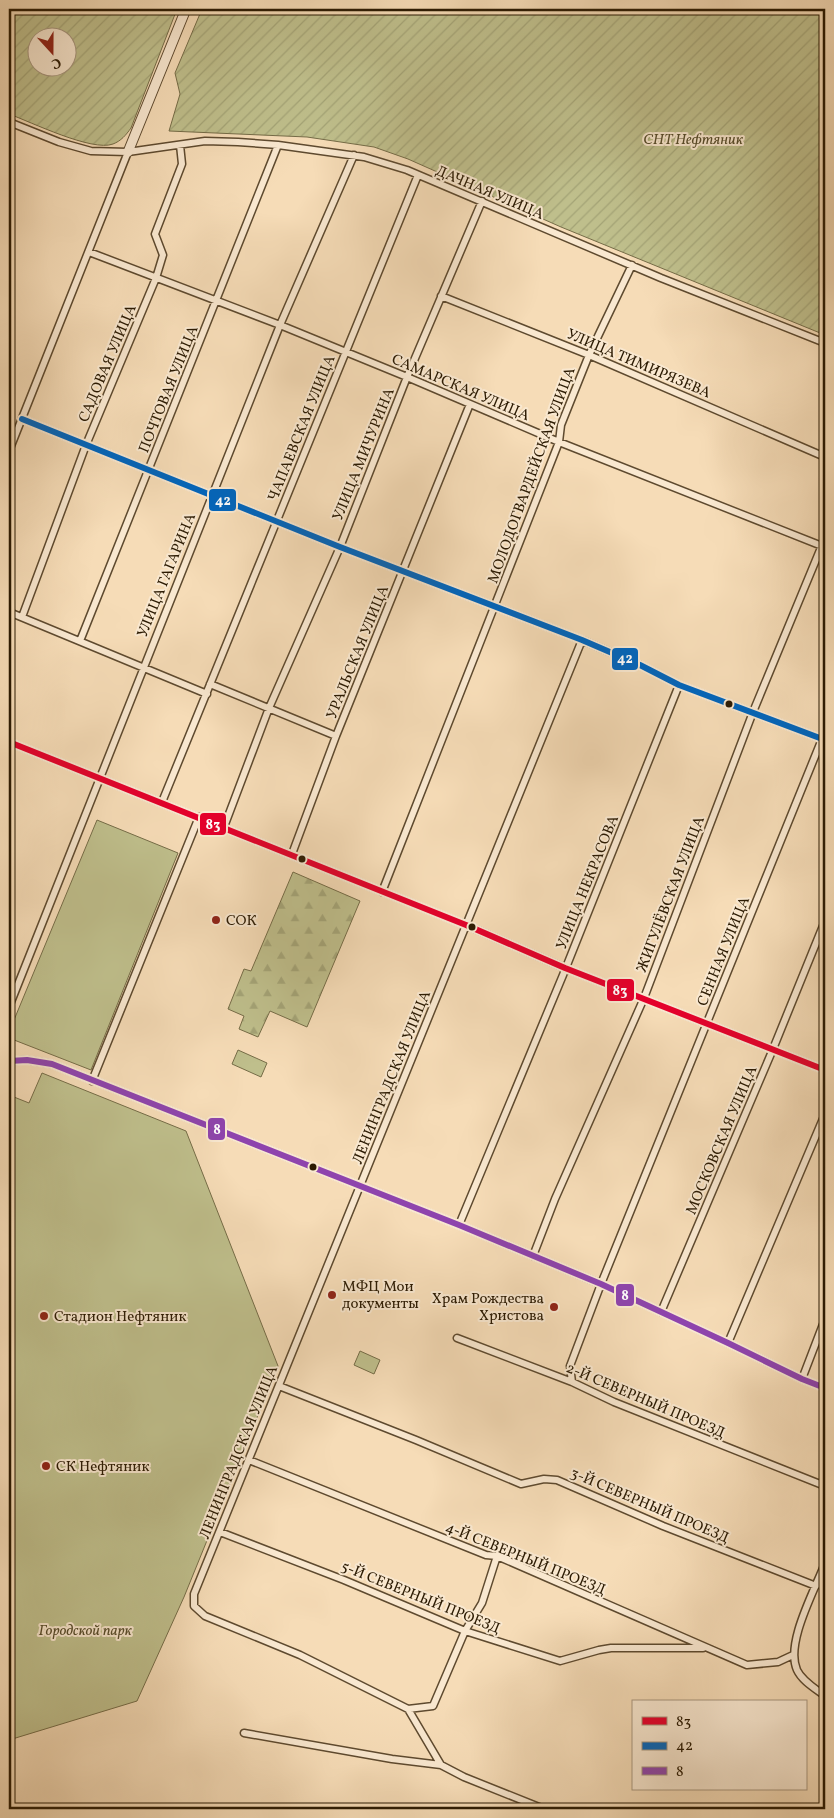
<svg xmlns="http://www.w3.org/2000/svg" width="834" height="1818" font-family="Vollkorn,serif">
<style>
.forest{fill:url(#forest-firs);stroke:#756c47}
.park{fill:#bfbf8c;stroke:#756c47}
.garden{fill:url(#garden-furrows);stroke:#756c47;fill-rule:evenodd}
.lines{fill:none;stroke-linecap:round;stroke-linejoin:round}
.minor-casing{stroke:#5e4a2f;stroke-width:9}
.tertiary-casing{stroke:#5e4a2f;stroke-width:11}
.minor{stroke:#f9e8d0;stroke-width:6}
.tertiary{stroke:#f9e8d0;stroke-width:9}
.bus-1-casing{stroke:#f9e8d0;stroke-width:10}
.bus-2-casing{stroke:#f9e8d0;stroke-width:10}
.bus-3-casing{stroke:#f9e8d0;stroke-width:10}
.bus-1{stroke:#e4002b;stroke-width:6}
.bus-2{stroke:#0065bd;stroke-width:6}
.bus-3{stroke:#8e44ad;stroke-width:6}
.bus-dot{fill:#2b1a02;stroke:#f9e8d0;stroke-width:2}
.poi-dot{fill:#8f2418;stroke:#f9e8d0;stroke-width:2}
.labels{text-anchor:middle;stroke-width:4;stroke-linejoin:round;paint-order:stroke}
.park-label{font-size:15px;font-style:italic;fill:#574c2b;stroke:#f9e8d0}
.street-label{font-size:15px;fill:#2b1a02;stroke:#f9e8d0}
.poi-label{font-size:15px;fill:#2b1a02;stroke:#f9e8d0;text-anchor:start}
.line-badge{stroke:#f9e8d0;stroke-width:2}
.badge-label{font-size:14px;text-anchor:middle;font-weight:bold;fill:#fff}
</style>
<defs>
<pattern id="forest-firs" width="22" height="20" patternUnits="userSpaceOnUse" patternTransform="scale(1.25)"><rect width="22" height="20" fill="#bfbf8c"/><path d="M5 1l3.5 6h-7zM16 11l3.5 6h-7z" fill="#a4a477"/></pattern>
<pattern id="garden-furrows" width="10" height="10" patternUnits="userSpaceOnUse" patternTransform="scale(1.25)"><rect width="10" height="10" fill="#bfbf8c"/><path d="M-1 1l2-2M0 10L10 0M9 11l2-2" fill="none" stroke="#a4a477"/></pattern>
</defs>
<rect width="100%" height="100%" fill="#f6dcb7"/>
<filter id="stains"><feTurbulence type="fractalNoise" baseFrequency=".004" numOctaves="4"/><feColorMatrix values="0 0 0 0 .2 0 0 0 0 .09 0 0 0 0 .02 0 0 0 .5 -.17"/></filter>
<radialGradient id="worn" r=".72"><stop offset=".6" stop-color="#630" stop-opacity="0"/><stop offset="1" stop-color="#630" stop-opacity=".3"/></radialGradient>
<path class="forest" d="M 293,872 L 360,901 L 307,1027 L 270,1011 L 258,1037 L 239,1029 L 244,1016 L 228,1009 L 244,969 L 251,971 Z"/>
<path class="park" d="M 97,820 L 178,853 L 91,1070 L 9,1038 L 9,1032 Z
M 238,1050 L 267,1063 L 261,1077 L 232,1064 Z
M 42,1073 L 186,1131 L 278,1366 L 184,1597 L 137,1701 L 9,1740 L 9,1095 L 29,1103 Z
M 360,1351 L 380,1360 L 374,1374 L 354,1365 Z"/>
<path class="garden" d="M 9,9 L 177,9 L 131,128 C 126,135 121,141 113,144 C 92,152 31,122 9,114 ZM 38,38 L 68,38 L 68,68 L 38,68 Z
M 202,9 L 825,9 L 825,335 L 561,227 L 408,159 L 374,147 L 307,137 L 169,131 L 180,94 L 175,73 Z"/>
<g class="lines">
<g class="minor-casing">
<path id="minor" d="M 9,122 L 59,142 L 91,151 L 128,152 L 205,141 L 238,142 L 278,145 L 364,157 L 407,170 L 661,278 L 825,343
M 89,252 L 280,325 L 407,377 L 559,442 L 822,546
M 441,296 L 589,355 L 825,457
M 22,419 L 340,547 L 582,640 L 640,665 L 679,685 L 825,740
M 9,451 L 128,152
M 9,612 L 207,694
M 22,617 L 86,445 L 156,278 L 163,255 L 155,234 L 182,164 L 180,145
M 80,641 L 278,145
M 210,684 L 336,736
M 9,742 L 466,925 L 565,968 L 825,1070
M 162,802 L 418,175
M 224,827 L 269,708 L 340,547 L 407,377 L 482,201
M 292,854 L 336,736 L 470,404
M 382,892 L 559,442 L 561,425 L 589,355 L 632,265
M 9,1007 L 280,325 L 354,155
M 9,1061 L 27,1060 L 52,1064 L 459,1225 L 601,1284 L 728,1343 L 802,1379 L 825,1388
M 92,1081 L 199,817
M 459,1225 L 563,975 L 679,685
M 533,1256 L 555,1199 L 644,998 L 753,712 L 825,538
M 661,1312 L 773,1049 L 825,921
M 457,1338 L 572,1382 L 614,1402 L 825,1486
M 728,1343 L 825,1114
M 802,1379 L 825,1319
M 572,1382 L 570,1366 L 601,1284 L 822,739
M 279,1386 L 416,1440 L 521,1484 L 544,1479 L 557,1480 L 663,1526 L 816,1586
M 249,1460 L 486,1555 L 497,1556 L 747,1665 L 778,1662 L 793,1655
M 220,1532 L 344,1580 L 465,1631 L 560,1661 L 599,1650 L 611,1648 L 703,1648
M 497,1556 L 482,1603 L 465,1631 L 433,1706 L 408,1709 L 300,1655 L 205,1616 L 194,1606 L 194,1594 L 582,640
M 825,1563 C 815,1590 785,1643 797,1670 C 802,1681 816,1689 825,1696
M 408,1709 L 441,1765 L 464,1777 L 544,1809
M 244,1733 L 392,1759 L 441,1765"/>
</g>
<g class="tertiary-casing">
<path id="tertiary" d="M 128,152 L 186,9"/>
</g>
<use href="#minor" class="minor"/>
<use href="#tertiary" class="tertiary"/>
<g class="bus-1-casing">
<path id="bus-1" d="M 9,742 L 466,925 L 565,968 L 825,1070"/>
</g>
<g class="bus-2-casing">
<path id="bus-2" d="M 22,419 L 340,547 L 582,640 L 640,665 L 679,685 L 825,740"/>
</g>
<g class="bus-3-casing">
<path id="bus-3" d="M 9,1061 L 27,1060 L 52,1064 L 459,1225 L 601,1284 L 728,1343 L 802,1379 L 825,1388"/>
</g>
<use href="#bus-1" class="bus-1"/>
<use href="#bus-2" class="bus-2"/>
<use href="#bus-3" class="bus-3"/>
</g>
<g class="bus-dot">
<circle cx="729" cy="704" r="4.5"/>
<circle cx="302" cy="859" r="4.5"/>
<circle cx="472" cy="927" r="4.5"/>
<circle cx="313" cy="1167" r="4.5"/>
</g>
<g class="poi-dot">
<circle cx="216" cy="920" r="5"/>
<circle cx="332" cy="1295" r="5"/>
<circle cx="554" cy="1307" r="5"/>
<circle cx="44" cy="1316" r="5"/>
<circle cx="46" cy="1466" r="5"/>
</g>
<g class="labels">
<g class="park-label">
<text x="693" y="144">СНТ Нефтяник</text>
<text x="85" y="1635">Городской парк</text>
</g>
<g class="street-label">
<text transform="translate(490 192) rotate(23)" y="5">ДАЧНАЯ УЛИЦА</text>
<text transform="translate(107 363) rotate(-67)" y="5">САДОВАЯ УЛИЦА</text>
<text transform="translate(639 363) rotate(23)" y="5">УЛИЦА ТИМИРЯЗЕВА</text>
<text transform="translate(461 387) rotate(23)" y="5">САМАРСКАЯ УЛИЦА</text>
<text transform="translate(168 389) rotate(-68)" y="5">ПОЧТОВАЯ УЛИЦА</text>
<text transform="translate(301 428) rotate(-68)" y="5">ЧАПАЕВСКАЯ УЛИЦА</text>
<text transform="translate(363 454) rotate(-68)" y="5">УЛИЦА МИЧУРИНА</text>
<text transform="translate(531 475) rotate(-70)" y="5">МОЛОДОГВАРДЕЙСКАЯ УЛИЦА</text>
<text transform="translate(166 575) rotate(-68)" y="5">УЛИЦА ГАГАРИНА</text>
<text transform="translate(357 652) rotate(-68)" y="5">УРАЛЬСКАЯ УЛИЦА</text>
<text transform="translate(587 882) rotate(-68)" y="5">УЛИЦА НЕКРАСОВА</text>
<text transform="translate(670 894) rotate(-69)" y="5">ЖИГУЛЁВСКАЯ УЛИЦА</text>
<text transform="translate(723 951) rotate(-68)" y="5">СЕННАЯ УЛИЦА</text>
<text transform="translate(391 1077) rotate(-68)" y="5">ЛЕНИНГРАДСКАЯ УЛИЦА</text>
<text transform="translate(721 1140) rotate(-67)" y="5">МОСКОВСКАЯ УЛИЦА</text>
<text transform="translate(646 1400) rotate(23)" y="5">2-Й СЕВЕРНЫЙ ПРОЕЗД</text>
<text transform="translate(238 1452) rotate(-68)" y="5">ЛЕНИНГРАДСКАЯ УЛИЦА</text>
<text transform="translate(650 1505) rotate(23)" y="5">3-Й СЕВЕРНЫЙ ПРОЕЗД</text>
<text transform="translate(526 1558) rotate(22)" y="5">4-Й СЕВЕРНЫЙ ПРОЕЗД</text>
<text transform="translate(421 1597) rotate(22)" y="5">5-Й СЕВЕРНЫЙ ПРОЕЗД</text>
</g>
<g class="poi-label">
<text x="226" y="925">СОК</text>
<text x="342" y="1291">МФЦ Мои<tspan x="342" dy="17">документы</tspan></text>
<text x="544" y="1303" text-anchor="end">Храм Рождества<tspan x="544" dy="17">Христова</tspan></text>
<text x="54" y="1321">Стадион Нефтяник</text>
<text x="56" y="1471">СК Нефтяник</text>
</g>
</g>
<g class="line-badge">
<rect x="208" y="488" width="29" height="24" rx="5" fill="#0065bd"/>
<rect x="611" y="647" width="28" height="24" rx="5" fill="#0065bd"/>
<rect x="199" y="812" width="28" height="24" rx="5" fill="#e4002b"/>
<rect x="606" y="978" width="29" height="24" rx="5" fill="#e4002b"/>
<rect x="207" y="1117" width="19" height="24" rx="5" fill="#8e44ad"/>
<rect x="615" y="1283" width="20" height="24" rx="5" fill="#8e44ad"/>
</g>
<g class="badge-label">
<text x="223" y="505">42</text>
<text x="625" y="663">42</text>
<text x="213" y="829">83</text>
<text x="620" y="995">83</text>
<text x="217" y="1134">8</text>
<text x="625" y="1300">8</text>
</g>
<rect width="834" height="1818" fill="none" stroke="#f6dcb7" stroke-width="30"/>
<rect x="10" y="10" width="814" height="1798" fill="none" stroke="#2b1a02" stroke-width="2.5"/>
<rect x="15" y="15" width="804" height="1788" fill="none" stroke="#2b1a02"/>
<rect x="632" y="1700" width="175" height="90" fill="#f9e8d0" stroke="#a7967e"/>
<rect x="642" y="1717" width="25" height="8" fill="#e4002b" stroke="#a7967e"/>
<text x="676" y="1726" font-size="15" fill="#2b1a02">83</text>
<rect x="642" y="1742" width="25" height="8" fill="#0065bd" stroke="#a7967e"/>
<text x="676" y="1750" font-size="15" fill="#2b1a02">42</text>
<rect x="642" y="1767" width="25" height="8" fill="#8e44ad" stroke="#a7967e"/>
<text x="676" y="1776" font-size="15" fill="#2b1a02">8</text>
<g transform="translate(52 52) rotate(159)"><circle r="24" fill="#f9e8d0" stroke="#a7967e"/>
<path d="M0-4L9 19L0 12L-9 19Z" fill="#8f2418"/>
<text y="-8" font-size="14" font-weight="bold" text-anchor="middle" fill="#2b1a02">С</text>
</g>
<rect width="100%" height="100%" filter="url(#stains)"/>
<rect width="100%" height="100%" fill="url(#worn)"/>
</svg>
